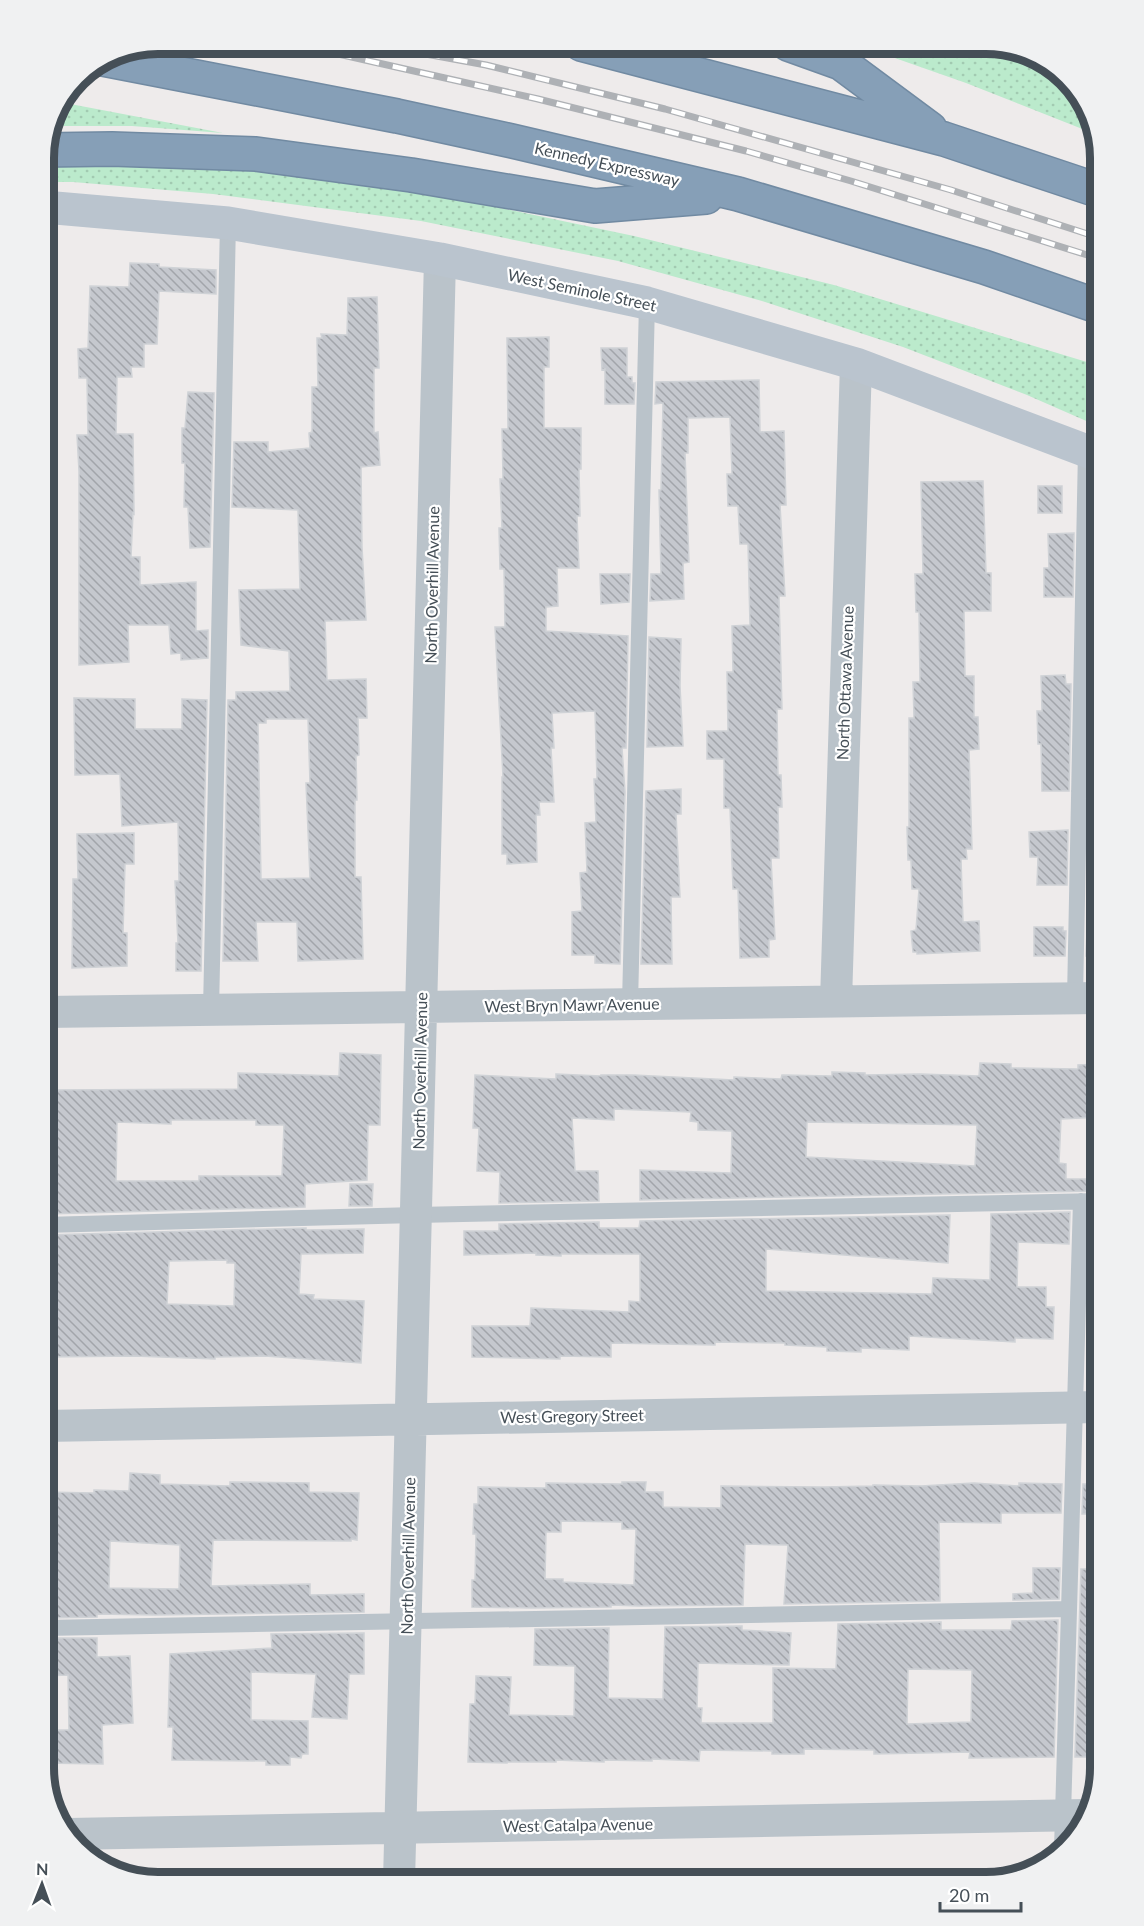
<svg xmlns="http://www.w3.org/2000/svg" width="1144" height="1926" font-family="Lato,sans-serif">
<style>
.grass{fill:url(#grass-dots)}
.building{fill:url(#building-back-hatch);stroke:#cfd2d6;stroke-width:1.5;fill-rule:evenodd}
.lines{fill:none;stroke-linecap:round;stroke-linejoin:round}
.highway-casing{stroke:#718aa2;stroke-width:36}
.lane{stroke:#bac3ca;stroke-width:16}
.street{stroke:#bac3ca;stroke-width:32}
.secondary{stroke:#bac4ce;stroke-width:33}
.highway{stroke:#869fb7;stroke-width:33}
.rail-casing{stroke:#aeb1b5;stroke-width:7}
.rail{stroke:#fff;stroke-width:4.5;stroke-dasharray:14;stroke-linecap:butt}
.labels{text-anchor:middle;stroke-width:4.5;stroke-linejoin:round;paint-order:stroke}
.street-label{font-size:16px;fill:#454f57;stroke:#fff}
.rim{fill:none;stroke:#454f57;stroke-width:8}
</style>
<defs>
<pattern id="grass-dots" width="8" height="8" patternUnits="userSpaceOnUse" patternTransform="scale(1.5)"><rect width="8" height="8" fill="#bbeacc"/><path d="M2 2h.1M6 6h.1" fill="none" stroke="#a2cab1" stroke-width="1.8" stroke-linecap="round"/></pattern>
<pattern id="building-back-hatch" width="6" height="6" patternUnits="userSpaceOnUse" patternTransform="scale(1.5)"><rect width="6" height="6" fill="#c5c8ce"/><path d="M-1 5l2 2M0 0l6 6M5-1l2 2" fill="none" stroke="#a2a5aa"/></pattern>
</defs>
<rect width="100%" height="100%" fill="#eeebeb"/>
<path class="grass" d="M 855,44 L 980,44 L 1058,72 L 1089,107 L 1095,134 L 966,83 Z
M 65,103 L 223,133 L 132,126 L 55,126 Z
M 44,160 L 291,172 L 472,202 L 634,236 L 834,285 L 1100,366 L 1100,427 L 1027,395 L 903,347 L 762,301 L 618,261 L 421,221 L 213,194 L 73,182 L 44,182 Z"/>
<path class="building" d="M 130,263 L 159,264 L 159,267 L 216,270 L 216,294 L 159,291 L 157,344 L 144,344 L 144,367 L 131,367 L 132,377 L 117,377 L 116,434 L 133,434 L 134,514 L 133,513 L 131,557 L 140,557 L 140,585 L 196,582 L 196,631 L 208,630 L 208,658 L 181,660 L 181,653 L 171,654 L 169,625 L 128,625 L 129,662 L 79,665 L 79,471 L 77,435 L 88,435 L 87,378 L 79,378 L 78,349 L 88,348 L 90,286 L 129,287 Z
M 377,297 L 379,368 L 374,368 L 374,433 L 378,432 L 380,465 L 361,467 L 362,547 L 366,620 L 325,621 L 327,680 L 366,679 L 367,718 L 358,718 L 359,755 L 356,756 L 357,800 L 355,800 L 355,877 L 361,877 L 363,959 L 298,961 L 297,922 L 256,922 L 258,961 L 223,961 L 228,700 L 236,700 L 236,692 L 290,691 L 289,651 L 241,645 L 239,590 L 300,589 L 298,510 L 232,507 L 234,442 L 268,442 L 268,452 L 310,448 L 309,433 L 312,432 L 312,387 L 318,387 L 317,338 L 322,338 L 321,334 L 347,335 L 348,298 ZM 266,719 L 308,719 L 310,783 L 306,783 L 310,878 L 261,879 L 258,723 L 266,723 Z
M 549,337 L 549,367 L 544,367 L 544,428 L 581,428 L 581,469 L 579,469 L 580,516 L 577,516 L 579,568 L 557,568 L 558,606 L 546,607 L 546,631 L 628,636 L 626,748 L 622,748 L 625,792 L 620,964 L 595,963 L 595,955 L 572,955 L 572,912 L 582,911 L 580,873 L 587,872 L 585,823 L 596,822 L 594,779 L 597,779 L 595,711 L 552,713 L 554,748 L 551,748 L 554,802 L 539,802 L 540,815 L 536,815 L 537,862 L 507,864 L 507,854 L 502,854 L 502,777 L 503,777 L 495,627 L 505,627 L 504,569 L 500,569 L 499,528 L 502,528 L 500,479 L 503,479 L 502,429 L 508,429 L 507,338 Z
M 601,348 L 627,348 L 627,377 L 632,377 L 632,383 L 635,383 L 634,404 L 605,404 L 605,369 L 602,370 Z
M 759,380 L 760,432 L 784,431 L 786,505 L 780,505 L 785,596 L 779,596 L 782,709 L 777,709 L 778,775 L 781,775 L 782,807 L 778,807 L 779,858 L 771,858 L 775,939 L 769,940 L 769,957 L 740,958 L 738,889 L 733,889 L 730,808 L 724,808 L 724,759 L 707,759 L 707,731 L 728,731 L 727,672 L 733,672 L 732,626 L 750,625 L 748,544 L 740,544 L 738,506 L 728,506 L 727,474 L 732,474 L 730,417 L 688,418 L 688,453 L 685,453 L 689,562 L 683,563 L 684,599 L 650,601 L 651,574 L 661,574 L 659,490 L 661,490 L 663,403 L 655,404 L 656,382 Z
M 188,392 L 214,393 L 210,547 L 190,548 L 188,507 L 184,507 L 185,463 L 182,463 L 182,428 L 185,428 Z
M 983,481 L 986,573 L 991,573 L 991,611 L 964,611 L 965,676 L 974,676 L 974,717 L 978,717 L 979,749 L 969,750 L 972,849 L 966,849 L 967,859 L 961,859 L 963,922 L 979,921 L 980,951 L 917,954 L 917,952 L 913,952 L 911,931 L 916,930 L 919,889 L 912,889 L 911,860 L 908,860 L 907,827 L 909,827 L 909,718 L 914,718 L 913,682 L 920,682 L 919,612 L 916,612 L 915,574 L 923,574 L 921,482 Z
M 1038,486 L 1062,486 L 1062,513 L 1038,513 Z
M 1095,532 L 1101,532 L 1101,597 L 1094,597 Z
M 1074,533 L 1073,597 L 1044,597 L 1044,568 L 1049,568 L 1048,534 Z
M 600,574 L 630,574 L 629,602 L 601,604 Z
M 649,637 L 681,639 L 680,686 L 683,746 L 647,747 Z
M 1065,675 L 1066,684 L 1071,684 L 1069,791 L 1042,791 L 1041,744 L 1038,744 L 1037,711 L 1042,711 L 1041,676 Z
M 1092,684 L 1101,684 L 1101,780 L 1090,780 Z
M 74,698 L 135,699 L 135,729 L 182,729 L 182,699 L 207,700 L 201,971 L 176,971 L 176,943 L 178,943 L 175,881 L 179,881 L 178,822 L 122,826 L 120,774 L 75,775 Z
M 681,789 L 681,814 L 676,814 L 680,897 L 671,897 L 672,964 L 641,964 L 646,791 Z
M 1089,829 L 1101,829 L 1100,885 L 1088,885 Z
M 1068,830 L 1067,885 L 1037,885 L 1038,857 L 1030,857 L 1029,832 Z
M 134,833 L 134,864 L 125,864 L 123,933 L 127,933 L 127,966 L 72,968 L 73,879 L 78,879 L 77,834 Z
M 1034,927 L 1063,927 L 1063,931 L 1066,931 L 1065,956 L 1034,956 Z
M 1087,931 L 1100,931 L 1100,956 L 1086,956 Z
M 340,1053 L 381,1055 L 380,1125 L 368,1125 L 367,1180 L 305,1184 L 305,1207 L 46,1214 L 49,1145 L 44,1144 L 44,1094 L 53,1094 L 53,1090 L 238,1089 L 238,1073 L 339,1076 ZM 171,1120 L 256,1120 L 256,1125 L 284,1125 L 282,1176 L 199,1176 L 199,1181 L 116,1181 L 117,1122 L 171,1124 Z
M 980,1063 L 1011,1064 L 1011,1068 L 1078,1069 L 1078,1065 L 1100,1064 L 1100,1117 L 1061,1119 L 1059,1163 L 1066,1164 L 1066,1179 L 1094,1179 L 1093,1191 L 640,1200 L 640,1170 L 731,1173 L 732,1131 L 698,1130 L 698,1122 L 690,1121 L 691,1112 L 614,1109 L 614,1120 L 572,1118 L 575,1171 L 598,1171 L 599,1201 L 499,1203 L 500,1172 L 477,1171 L 479,1128 L 473,1128 L 475,1075 L 556,1079 L 556,1074 L 601,1076 L 601,1075 L 633,1075 L 734,1080 L 734,1077 L 781,1079 L 782,1075 L 832,1076 L 832,1072 L 865,1073 L 865,1075 L 920,1074 L 979,1076 ZM 807,1122 L 977,1125 L 975,1166 L 806,1157 Z
M 350,1184 L 373,1184 L 372,1206 L 349,1206 Z
M 1070,1212 L 1069,1244 L 1018,1242 L 1017,1287 L 1046,1287 L 1046,1307 L 1054,1307 L 1053,1339 L 1015,1338 L 1015,1342 L 909,1336 L 909,1350 L 861,1348 L 861,1352 L 827,1351 L 827,1347 L 785,1345 L 785,1343 L 715,1342 L 715,1345 L 611,1343 L 611,1357 L 560,1356 L 560,1359 L 472,1357 L 472,1326 L 530,1326 L 531,1308 L 629,1312 L 629,1301 L 640,1302 L 640,1254 L 561,1254 L 561,1256 L 536,1255 L 536,1253 L 464,1255 L 464,1231 L 499,1231 L 499,1224 L 599,1222 L 599,1228 L 639,1228 L 640,1221 L 950,1215 L 948,1263 L 766,1249 L 766,1291 L 932,1294 L 933,1278 L 990,1280 L 991,1214 Z
M 1091,1212 L 1093,1212 L 1093,1219 L 1100,1219 L 1100,1245 L 1090,1245 Z
M 306,1228 L 306,1230 L 364,1229 L 363,1253 L 301,1254 L 299,1294 L 314,1295 L 313,1299 L 364,1301 L 361,1363 L 265,1356 L 215,1357 L 215,1359 L 134,1356 L 44,1357 L 44,1237 L 45,1235 ZM 227,1260 L 227,1263 L 235,1263 L 234,1306 L 167,1304 L 169,1261 Z
M 130,1473 L 160,1475 L 160,1484 L 230,1486 L 230,1482 L 309,1483 L 309,1492 L 359,1493 L 357,1540 L 351,1539 L 351,1541 L 213,1540 L 211,1586 L 310,1584 L 310,1595 L 364,1594 L 364,1612 L 155,1615 L 97,1614 L 97,1617 L 44,1618 L 44,1492 L 94,1493 L 94,1490 L 129,1491 ZM 110,1541 L 180,1545 L 179,1589 L 109,1588 Z
M 622,1482 L 646,1482 L 645,1492 L 663,1492 L 663,1507 L 721,1508 L 721,1486 L 823,1487 L 873,1486 L 873,1485 L 921,1486 L 974,1483 L 1019,1486 L 1019,1483 L 1062,1484 L 1061,1513 L 1001,1513 L 1001,1523 L 939,1522 L 940,1601 L 784,1604 L 788,1545 L 745,1544 L 743,1605 L 639,1606 L 611,1605 L 611,1607 L 531,1608 L 472,1607 L 472,1580 L 475,1580 L 476,1534 L 473,1534 L 474,1504 L 478,1504 L 478,1487 L 546,1488 L 546,1483 L 622,1484 ZM 561,1521 L 622,1522 L 622,1529 L 636,1529 L 634,1585 L 563,1582 L 563,1579 L 545,1579 L 546,1532 L 561,1532 Z
M 1083,1484 L 1100,1484 L 1100,1514 L 1082,1514 Z
M 1033,1568 L 1060,1568 L 1059,1599 L 1013,1600 L 1013,1594 L 1033,1593 Z
M 1081,1569 L 1100,1569 L 1100,1721 L 1097,1721 L 1096,1757 L 1075,1757 Z
M 1058,1620 L 1054,1757 L 969,1758 L 970,1752 L 874,1754 L 874,1750 L 804,1749 L 804,1754 L 772,1754 L 772,1751 L 700,1750 L 699,1761 L 652,1759 L 652,1761 L 604,1760 L 604,1762 L 556,1760 L 556,1762 L 507,1762 L 507,1763 L 468,1762 L 470,1704 L 475,1704 L 476,1676 L 511,1677 L 509,1715 L 574,1716 L 575,1666 L 534,1665 L 535,1629 L 609,1628 L 608,1698 L 663,1699 L 665,1627 L 742,1626 L 742,1630 L 791,1633 L 789,1665 L 698,1663 L 697,1708 L 702,1708 L 701,1723 L 773,1723 L 773,1668 L 836,1669 L 838,1624 L 941,1622 L 941,1630 L 1011,1630 L 1012,1621 ZM 908,1669 L 972,1670 L 971,1722 L 907,1724 Z
M 364,1633 L 364,1674 L 349,1674 L 347,1719 L 312,1717 L 316,1674 L 251,1672 L 251,1720 L 308,1721 L 308,1754 L 302,1754 L 301,1758 L 290,1757 L 290,1765 L 266,1765 L 266,1761 L 172,1760 L 173,1727 L 168,1727 L 170,1654 L 272,1648 L 271,1634 Z
M 44,1638 L 97,1638 L 97,1657 L 130,1656 L 133,1723 L 102,1725 L 103,1764 L 44,1763 L 44,1730 L 69,1730 L 68,1675 L 44,1676 Z"/>
<g class="lines">
<g class="highway-casing">
<path id="highway" d="M 581,44 L 944,139 L 1100,191
M 788,44 L 841,63 L 930,129
M 103,59 L 397,116 L 512,141 L 738,194 L 984,267 L 1100,307
M 44,150 L 112,149 L 256,154 L 411,175 L 595,206 L 706,197"/>
</g>
<path class="lane" d="M 1079,791 L 1100,790
M 1075,998 L 1086,450
M 630,1004 L 647,303
M 211,1010 L 228,223
M 44,1225 L 416,1215 L 1100,1201
M 44,1628 L 1069,1609
M 1062,1849 L 1081,1201"/>
<path class="street" d="M 836,1001 L 856,364
M 44,1012 L 1100,998
M 44,1426 L 1100,1407
M 69,1834 L 1086,1815
M 399,1882 L 440,259"/>
<path class="secondary" d="M 44,207 L 228,223 L 440,259 L 647,303 L 856,364 L 1100,456"/>
<use href="#highway" class="highway"/>
<g class="rail-casing">
<path id="rail" d="M 283,44 L 325,51 L 538,99 L 746,151 L 851,181 L 1100,259
M 371,44 L 486,65 L 665,109 L 951,190 L 1100,238"/>
</g>
<use href="#rail" class="rail"/>
</g>
<g class="labels">
<g class="street-label">
<text transform="translate(607 164) rotate(13)" y="6">Kennedy Expressway</text>
<text transform="translate(582 290) rotate(12)" y="6">West Seminole Street</text>
<text transform="translate(432 585) rotate(-89)" y="6">North Overhill Avenue</text>
<text transform="translate(845 683) rotate(-88)" y="6">North Ottawa Avenue</text>
<text transform="translate(572 1005) rotate(-1)" y="6">West Bryn Mawr Avenue</text>
<text transform="translate(420 1071) rotate(-89)" y="6">North Overhill Avenue</text>
<text transform="translate(572 1416) rotate(-1)" y="6">West Gregory Street</text>
<text transform="translate(408 1556) rotate(-89)" y="6">North Overhill Avenue</text>
<text transform="translate(578 1825) rotate(-1)" y="6">West Catalpa Avenue</text>
</g>
</g>
<path d="M0 0H1144V1926H0ZM158 54H986A104 104 0 0 1 1090 158V1768A104 104 0 0 1 986 1872H158A104 104 0 0 1 54 1768V158A104 104 0 0 1 158 54Z" fill="#f0f1f2" fill-rule="evenodd"/>
<path class="rim" d="M158 54H986A104 104 0 0 1 1090 158V1768A104 104 0 0 1 986 1872H158A104 104 0 0 1 54 1768V158A104 104 0 0 1 158 54Z"/>
<g transform="translate(42 1884) rotate(1)" stroke="#ffffff" stroke-width="4.5" paint-order="stroke">
<path d="M0-4.5L10 22L0 15L-10 22Z" fill="#454f57"/>
<text y="-9" font-size="16" font-weight="bold" text-anchor="middle" fill="#454f57">N</text>
</g>
<path d="M940 1902v9h81v-9" fill="none" stroke="#454f57" stroke-width="3"/>
<text x="949" y="1902" font-size="18" fill="#454f57" stroke="#ffffff" stroke-width="4.5" paint-order="stroke">20 m</text>
</svg>
